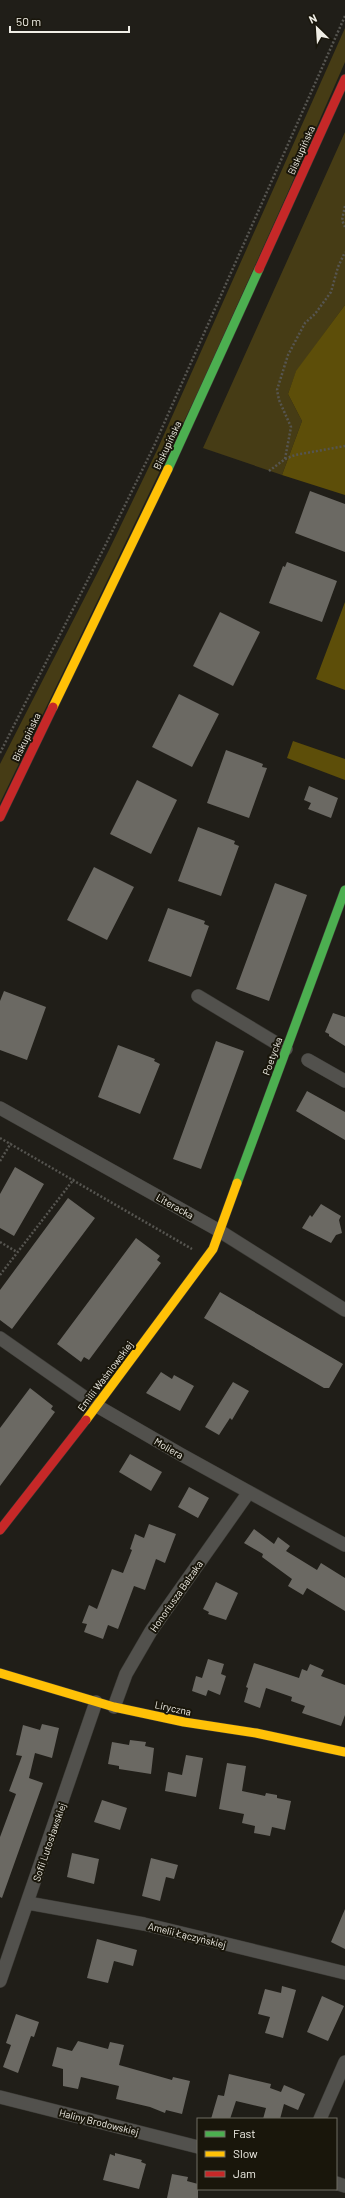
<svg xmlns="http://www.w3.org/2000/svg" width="345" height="2198" font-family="Barlow,sans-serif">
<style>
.green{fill:#463c15}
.forest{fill:#5d4e09}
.building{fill:#6b6963}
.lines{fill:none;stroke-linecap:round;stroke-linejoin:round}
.street-casing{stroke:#3b3a35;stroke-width:14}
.fast-casing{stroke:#3b3a35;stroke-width:10}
.slow-casing{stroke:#3b3a35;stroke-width:10}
.jam-casing{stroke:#3b3a35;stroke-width:10}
.path{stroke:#565550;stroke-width:2.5;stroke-dasharray:2 2;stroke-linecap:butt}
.street{stroke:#52514d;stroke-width:13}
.fast{stroke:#4caf50;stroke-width:9}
.slow{stroke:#ffc107;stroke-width:9}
.jam{stroke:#c62828;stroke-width:9}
.labels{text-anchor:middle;stroke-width:4;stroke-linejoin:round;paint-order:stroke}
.street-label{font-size:10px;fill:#f0eee6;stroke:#19160b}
</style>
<rect width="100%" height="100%" fill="#201e18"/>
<path class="green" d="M 345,28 L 345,62 L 288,192 L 199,390 L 0,803 L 0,764 L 109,550 L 158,448 Z
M 345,132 L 345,305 L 296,372 L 288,394 L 302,421 L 282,475 L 203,448 Z"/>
<path class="forest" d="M 345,305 L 345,495 L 282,475 L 302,421 L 288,394 L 296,371 Z
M 345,602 L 345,690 L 316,679 Z
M 293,741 L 345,759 L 345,780 L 287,758 Z"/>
<path class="building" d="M 310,491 L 345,504 L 345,552 L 295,533 Z
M 287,562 L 337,581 L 322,622 L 269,603 L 283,566 L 285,567 Z
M 220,612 L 260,632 L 233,686 L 193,666 Z
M 179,694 L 219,714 L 192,767 L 152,747 Z
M 226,750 L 263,764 L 262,767 L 267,768 L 249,818 L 207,803 Z
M 137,780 L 177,800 L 151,854 L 110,834 Z
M 309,786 L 338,798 L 331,818 L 308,809 L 311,803 L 304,800 Z
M 198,827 L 235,841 L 234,844 L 239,846 L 221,896 L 178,881 Z
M 94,867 L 134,887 L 107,940 L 67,920 Z
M 275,883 L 307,895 L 269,1001 L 236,989 Z
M 168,908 L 205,921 L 204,924 L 209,926 L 191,977 L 148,961 Z
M 4,991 L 46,1007 L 27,1060 L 0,1050 L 0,1001 Z
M 333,1013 L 345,1017 L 345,1046 L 329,1036 L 329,1034 L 325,1032 Z
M 216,1041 L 244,1051 L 201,1169 L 173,1159 Z
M 118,1045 L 155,1059 L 154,1061 L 160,1064 L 140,1114 L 98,1097 Z
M 307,1091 L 345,1112 L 345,1140 L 296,1111 Z
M 15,1167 L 44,1184 L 14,1236 L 0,1228 L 0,1194 Z
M 68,1198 L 95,1218 L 12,1329 L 0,1320 L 0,1290 Z
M 321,1204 L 341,1216 L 339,1220 L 342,1233 L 336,1235 L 331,1243 L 302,1228 L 310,1215 L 312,1217 Z
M 136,1238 L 160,1256 L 157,1260 L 161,1263 L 89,1360 L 84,1357 L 81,1362 L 57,1344 Z
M 220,1292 L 343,1364 L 329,1388 L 324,1388 L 204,1318 Z
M 161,1372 L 172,1379 L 174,1375 L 194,1386 L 180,1411 L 146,1393 Z
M 233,1382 L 249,1391 L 232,1420 L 230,1418 L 219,1435 L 205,1427 Z
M 30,1388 L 53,1406 L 51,1409 L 55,1412 L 0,1486 L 0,1428 Z
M 130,1454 L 162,1472 L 151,1491 L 119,1472 Z
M 189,1487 L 209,1498 L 198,1518 L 178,1507 Z
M 149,1524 L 176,1534 L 165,1563 L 156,1559 L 145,1590 L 134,1586 L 118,1629 L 108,1625 L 103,1639 L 84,1632 L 87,1624 L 82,1623 L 89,1605 L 97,1609 L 112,1569 L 123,1573 L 132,1550 L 130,1549 L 135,1534 L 144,1538 Z
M 254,1529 L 274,1544 L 278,1537 L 290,1546 L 286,1551 L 317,1570 L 321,1563 L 345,1578 L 345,1611 L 307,1588 L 303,1595 L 288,1586 L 292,1579 L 262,1557 L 263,1554 L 244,1543 Z
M 216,1582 L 238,1593 L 226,1620 L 208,1614 L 209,1612 L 203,1609 Z
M 208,1659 L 224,1664 L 221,1674 L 226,1676 L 220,1695 L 208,1690 L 206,1696 L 192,1691 L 196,1676 L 202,1678 Z
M 254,1663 L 299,1678 L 302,1669 L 307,1671 L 310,1664 L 324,1670 L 321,1676 L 345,1685 L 345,1715 L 341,1726 L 302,1713 L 305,1706 L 291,1701 L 292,1697 L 266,1688 L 260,1708 L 244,1702 L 248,1688 L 246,1687 Z
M 42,1724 L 59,1728 L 52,1758 L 35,1753 L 29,1778 L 43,1783 L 2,1898 L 0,1897 L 0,1837 L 16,1794 L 9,1791 L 22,1756 L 16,1755 L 23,1725 L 40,1730 Z
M 130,1740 L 146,1742 L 145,1746 L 154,1748 L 151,1774 L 119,1769 L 119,1766 L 108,1764 L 112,1742 L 129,1745 Z
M 186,1755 L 203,1758 L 196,1797 L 165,1791 L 168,1772 L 182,1775 Z
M 227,1763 L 246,1766 L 242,1791 L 265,1796 L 266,1793 L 277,1795 L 277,1798 L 291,1801 L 285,1830 L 272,1827 L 270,1836 L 254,1833 L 255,1826 L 242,1823 L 244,1814 L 219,1809 Z
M 102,1800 L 127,1808 L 120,1830 L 94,1822 Z
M 72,1853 L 99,1859 L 94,1884 L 67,1877 Z
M 151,1858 L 178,1865 L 174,1879 L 166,1877 L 160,1901 L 142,1896 Z
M 345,1909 L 345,1949 L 331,1942 Z
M 97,1939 L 137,1950 L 133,1966 L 114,1961 L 108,1983 L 87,1978 Z
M 282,1986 L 296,1990 L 283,2038 L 265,2033 L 270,2017 L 258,2014 L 265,1989 L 281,1993 Z
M 322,1996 L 344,2006 L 328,2041 L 307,2032 Z
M 16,2014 L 39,2022 L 34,2037 L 31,2036 L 18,2073 L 3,2067 L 11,2045 L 6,2043 Z
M 78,2041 L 108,2049 L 110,2042 L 124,2045 L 119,2065 L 172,2080 L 173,2077 L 190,2081 L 182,2114 L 166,2110 L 165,2113 L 150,2107 L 116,2099 L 119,2086 L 81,2077 L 78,2089 L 63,2086 L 63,2069 L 52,2066 L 57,2047 L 72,2051 Z
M 229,2074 L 271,2084 L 270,2088 L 281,2092 L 284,2085 L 305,2094 L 298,2110 L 284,2104 L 280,2119 L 263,2119 L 266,2108 L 236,2101 L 230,2119 L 211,2119 L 218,2095 L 224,2096 Z
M 115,2153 L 142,2160 L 141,2162 L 146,2164 L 139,2189 L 103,2180 L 110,2154 L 115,2156 Z
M 172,2174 L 188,2177 L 187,2181 L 198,2184 L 198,2198 L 167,2198 Z"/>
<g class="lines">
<g class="street-casing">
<path id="street" d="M 198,996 L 286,1049
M 308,1060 L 345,1081
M 0,1108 L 218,1230 L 345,1310
M 0,1338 L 97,1406 L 180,1454 L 345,1545
M 114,1707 L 126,1674 L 151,1631 L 249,1492
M 28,1903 L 144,1924 L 345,1973
M 0,1981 L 96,1702
M 0,2097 L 198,2147
M 320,2119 L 345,2062
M 336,2183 L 345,2186"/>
</g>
<g class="fast-casing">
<path id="fast" d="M 168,469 L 259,269
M 237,1183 L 345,890"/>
</g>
<g class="slow-casing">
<path id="slow" d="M 53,707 L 168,469
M 86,1420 L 213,1249 L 237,1183
M 0,1673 L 114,1707 L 184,1722 L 256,1733 L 345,1752"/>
</g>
<g class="jam-casing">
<path id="jam" d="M 259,269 L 345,79
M 0,817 L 53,707
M 0,1530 L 86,1420"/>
</g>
<path class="path" d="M 345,206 L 342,220 L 345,227
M 285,459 L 291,427 L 279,400 L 277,390 L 288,355 L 305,323 L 315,314 L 331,292 L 338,267 L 345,252
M 269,471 L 285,459 L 295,455 L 345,446
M 0,753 L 104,548 L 154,446 L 345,16
M 0,1138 L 192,1249
M 0,1161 L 11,1143
M 0,1242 L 17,1252
M 0,1275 L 74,1179"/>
<use href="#street" class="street"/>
<use href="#fast" class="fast"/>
<use href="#slow" class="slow"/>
<use href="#jam" class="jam"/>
</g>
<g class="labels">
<g class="street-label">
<text transform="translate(301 150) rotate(-66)" y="4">Biskupińska</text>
<text transform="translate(167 445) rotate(-65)" y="4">Biskupińska</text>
<text transform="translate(26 737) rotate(-64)" y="4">Biskupińska</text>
<text transform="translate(272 1056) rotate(-70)" y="4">Poetycka</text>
<text transform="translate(175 1206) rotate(29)" y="4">Literacka</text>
<text transform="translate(105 1376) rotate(-53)" y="4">Emilii Waśniowskiej</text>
<text transform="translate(169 1448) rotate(30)" y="4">Moliera</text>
<text transform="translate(176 1596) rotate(-55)" y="4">Honoriusza Balzaka</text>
<text transform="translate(173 1708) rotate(12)" y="4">Liryczna</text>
<text transform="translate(49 1842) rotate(-71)" y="4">Sofii Lutosławskiej</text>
<text transform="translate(187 1935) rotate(14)" y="4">Amelii Łączyńskiej</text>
<text transform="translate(99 2122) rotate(14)" y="4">Haliny Brodowskiej</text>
</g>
</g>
<rect x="197" y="2118" width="140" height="72" fill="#19160b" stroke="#6f6c63"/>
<rect x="205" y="2131" width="20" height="6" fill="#4caf50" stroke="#6f6c63"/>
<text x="233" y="2138" font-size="12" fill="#f0eee6">Fast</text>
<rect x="205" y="2151" width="20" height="6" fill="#ffc107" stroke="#6f6c63"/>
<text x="233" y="2158" font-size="12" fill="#f0eee6">Slow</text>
<rect x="205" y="2171" width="20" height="6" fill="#c62828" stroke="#6f6c63"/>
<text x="233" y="2178" font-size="12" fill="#f0eee6">Jam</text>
<g transform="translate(317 28) rotate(335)" stroke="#19160b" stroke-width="3" paint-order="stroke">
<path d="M0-3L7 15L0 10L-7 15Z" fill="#f0eee6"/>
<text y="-6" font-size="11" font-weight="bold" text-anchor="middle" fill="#f0eee6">N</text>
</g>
<path d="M10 26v6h119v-6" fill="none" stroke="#f0eee6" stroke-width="2"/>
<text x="16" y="26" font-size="12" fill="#f0eee6" stroke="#19160b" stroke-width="3" paint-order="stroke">50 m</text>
</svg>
